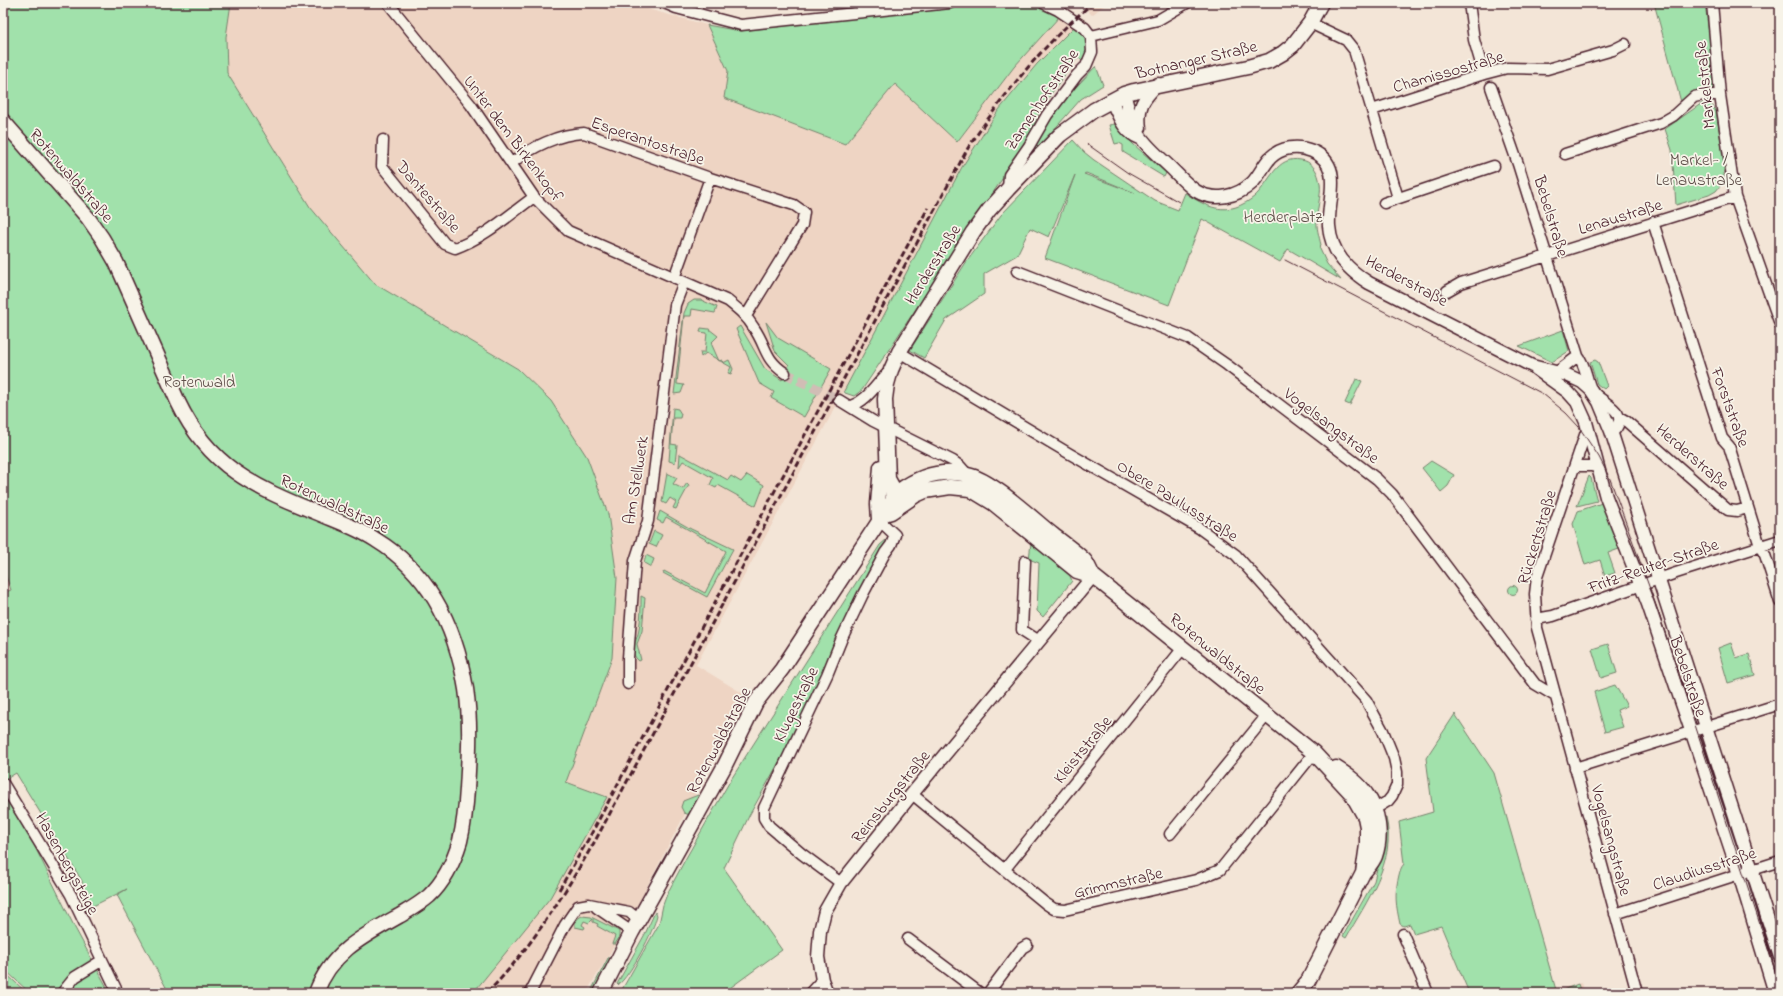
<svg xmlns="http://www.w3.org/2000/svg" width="1783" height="996" font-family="'Indie Flower',sans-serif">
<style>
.built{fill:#eed4c3}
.green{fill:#a1e1ab;stroke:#76806b;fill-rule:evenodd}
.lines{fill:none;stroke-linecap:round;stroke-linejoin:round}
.minor-tunnel{stroke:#d1bdb5;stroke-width:10;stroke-dasharray:10 5;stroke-linecap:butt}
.minor-casing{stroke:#4a1f2b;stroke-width:13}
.tertiary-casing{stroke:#4a1f2b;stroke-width:15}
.secondary-casing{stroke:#4a1f2b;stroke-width:17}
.minor{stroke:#f7f3e8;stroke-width:10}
.tertiary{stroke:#f7f3e8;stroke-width:12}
.secondary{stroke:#f7f3e8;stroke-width:14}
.tram{stroke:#4a1f2b;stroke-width:1}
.rail{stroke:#4a1f2b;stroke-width:3;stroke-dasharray:6 3;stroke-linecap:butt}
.labels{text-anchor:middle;stroke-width:3.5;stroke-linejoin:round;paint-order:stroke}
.street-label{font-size:17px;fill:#4a1f2b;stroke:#f7f3e8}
.park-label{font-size:17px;fill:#60504b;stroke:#f7f3e8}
</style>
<rect width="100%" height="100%" fill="#f3e5d7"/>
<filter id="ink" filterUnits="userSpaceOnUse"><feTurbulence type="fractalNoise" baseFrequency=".025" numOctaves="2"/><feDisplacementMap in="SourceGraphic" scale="8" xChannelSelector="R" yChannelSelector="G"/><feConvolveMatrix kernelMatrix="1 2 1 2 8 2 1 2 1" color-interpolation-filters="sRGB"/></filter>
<g filter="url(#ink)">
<path class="built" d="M 231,3 L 637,3 L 651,10 L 707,25 L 728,71 L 724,98 L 845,144 L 895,84 L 957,142 L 1014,67 L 1060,16 L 1073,28 L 1037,64 L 998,111 L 843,393 L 696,665 L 747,696 L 622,934 L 619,932 L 619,938 L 586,993 L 473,993 L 479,987 L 606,797 L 565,782 L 612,658 L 617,578 L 608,514 L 519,369 L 375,284 L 310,207 L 227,73 L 226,37 Z
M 1080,3 L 1107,3 L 1092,15 Z
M 3,568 L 11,591 L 3,593 Z
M 1581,983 L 1584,993 L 1546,993 Z"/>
<path class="green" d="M 3,3 L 231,3 L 226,37 L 227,73 L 310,207 L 375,284 L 518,369 L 551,401 L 587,457 L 608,514 L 617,578 L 612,658 L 566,782 L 607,797 L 550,898 L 473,993 L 169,993 L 117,895 L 127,889 L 85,910 L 82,881 L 16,773 L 3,781 L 3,593 L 11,590 L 3,568 Z
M 984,3 L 1017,3 L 1039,6 L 1060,16 L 1014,67 L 957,142 L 895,84 L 845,144 L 724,98 L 728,71 L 707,25 L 740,31 Z
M 1654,3 L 1705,3 L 1716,89 L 1694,92 L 1681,102 Z
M 1076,25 C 1090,41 1090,42 1083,62 L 1078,57 C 1066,74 1032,115 1032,134 L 862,390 L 854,396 L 845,393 L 844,391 L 962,167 L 998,111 L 1037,64 Z
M 1096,66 L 1103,85 L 1081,99 L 1029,158 L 1052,116 L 1060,104 Z
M 1705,101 L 1712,105 L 1716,111 L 1724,159 L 1724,181 L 1716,191 L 1709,195 L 1676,205 L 1672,150 L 1665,129 Z
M 1114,124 L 1133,144 L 1166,173 L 1164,177 L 1123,152 L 1123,145 L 1119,143 L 1115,144 L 1109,125 Z
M 1073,140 L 1084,152 L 1094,160 L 1155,201 L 1178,210 L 1185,193 C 1201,203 1216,213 1236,207 C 1242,205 1249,201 1254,197 C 1270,183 1276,155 1301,160 C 1311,161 1317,170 1319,179 C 1323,191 1317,206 1317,218 C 1316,227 1319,236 1321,245 L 1319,247 L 1327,264 L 1341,280 L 1288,249 L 1280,262 L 1202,219 L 1169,305 L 1045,258 L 1075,175 L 1049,237 L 1030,228 L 1017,255 L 984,274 L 984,294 L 946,320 L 924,358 L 910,350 L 965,264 L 1001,215 ZM 1086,173 L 1135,193 L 1084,174 Z
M 694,300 L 701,300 L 717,307 L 715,313 L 692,309 L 691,316 L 684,316 L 677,384 L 684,385 L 681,393 L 674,394 L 684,313 L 688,304 Z
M 766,322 L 778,338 L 831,369 L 804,417 L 771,398 L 774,392 L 759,383 L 736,329 L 740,326 L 765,369 L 782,380 L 789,365 L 775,351 Z
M 701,328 L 709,329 L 718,336 L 711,343 L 719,361 L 722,360 L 723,363 L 729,360 L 733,369 L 731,374 L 728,373 L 731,367 L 706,353 L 701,357 L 700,352 L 705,352 L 707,333 L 700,332 Z
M 1563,330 L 1569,351 L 1552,362 L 1519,346 Z
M 1595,360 L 1598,362 L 1607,386 L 1604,389 L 1597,384 L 1590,362 Z
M 1356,379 L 1362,381 L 1350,405 L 1345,403 Z
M 673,408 L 678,409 L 681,414 L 680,418 L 673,418 L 671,444 L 677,445 L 675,463 L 669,461 Z
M 680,454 L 728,480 L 731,476 L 741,482 L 747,475 L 764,485 L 756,506 L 718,485 L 716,488 L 710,485 L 713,478 L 683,461 L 679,467 Z
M 1431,461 L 1454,475 L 1448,486 L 1441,492 L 1422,468 Z
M 667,473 L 677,478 L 673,484 L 683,489 L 687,483 L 689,485 L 676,509 L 673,508 L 676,502 L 670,498 L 666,504 L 662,502 Z
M 1589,476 L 1591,478 L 1597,501 L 1577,506 Z
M 1602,503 L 1619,549 L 1608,553 L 1615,573 L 1605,576 L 1600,560 L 1585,565 L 1573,524 L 1578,511 Z
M 660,511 L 691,529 L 733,549 L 707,597 L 663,573 L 664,571 L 705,593 L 726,551 L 666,517 L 663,523 L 657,520 Z
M 654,531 L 662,535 L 656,547 L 649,544 Z
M 887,539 L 888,542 L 845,620 L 797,730 L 750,814 L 724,868 L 782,950 L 723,993 L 620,993 L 659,924 L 663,905 L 667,894 L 686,858 L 730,781 L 880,545 Z
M 1031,543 L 1070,576 L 1072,581 L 1043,617 L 1037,611 L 1039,563 L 1029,559 Z
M 646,555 L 654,559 L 651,567 L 644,563 Z
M1508.5 590a4.5 4.5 0 1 1 9 0a4.5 4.5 0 1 1-9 0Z
M 641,596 L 645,598 L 642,631 L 637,644 L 641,660 L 639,661 C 627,651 638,640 639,629 C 641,618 641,607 641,596 Z
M 1731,643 L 1736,658 L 1749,654 L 1755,675 L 1728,683 L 1718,648 Z
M 1608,644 L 1617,673 L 1601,678 L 1592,649 Z
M 1615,685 L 1627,706 L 1617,710 L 1623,727 L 1605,732 L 1594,692 Z
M 1455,714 L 1494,773 L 1556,990 L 1546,993 L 1469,993 L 1441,926 L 1414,934 L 1410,924 L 1404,926 L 1400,924 C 1396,905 1394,895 1399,875 C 1400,871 1401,867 1404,864 L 1399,822 L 1433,812 L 1426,758 Z
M 3,794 L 35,847 L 75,928 L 110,993 L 30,993 L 3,968 Z
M 698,795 L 699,797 L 690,815 L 684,813 L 681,807 L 683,801 Z
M 1386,818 C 1397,861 1366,902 1346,938 L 1343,936 L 1374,881 C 1376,869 1382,859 1384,847 C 1386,839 1384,828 1384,819 Z
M 655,912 L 657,915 C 654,931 630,976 618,985 L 617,984 L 645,934 Z
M 582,916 L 591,917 L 619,931 L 619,938 L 615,944 L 612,944 L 615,936 L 597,926 L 598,924 L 593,922 L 593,919 L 589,923 L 584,921 L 582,925 L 585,927 L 584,929 L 575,927 C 574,922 577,918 582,916 Z
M 612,957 L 594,993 L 590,993 L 608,958 Z
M 3,971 L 27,993 L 3,993 Z
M 1578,984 L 1581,993 L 1555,993 Z"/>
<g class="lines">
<path class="minor-tunnel" d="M 785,373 L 839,400"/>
<g class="minor-casing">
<path id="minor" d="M 388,3 L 471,105 L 534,197 L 568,231 L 728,301 C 738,309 747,316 754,328 C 767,347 764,359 785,373
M 664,3 L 676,8 L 741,25 L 950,3
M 1469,3 L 1474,40 L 1484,74
M 1712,3 L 1720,95 L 1735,197 L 1780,324
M 1310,23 L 1346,40 L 1354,50 L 1398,198
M 1091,36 L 1158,20 L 1187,3
M 1491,87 L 1518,164 L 1578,356 C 1586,366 1586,378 1591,389 C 1598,402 1631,410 1615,430 L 1611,431
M 1372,110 L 1484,74 L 1507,68 L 1547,69 L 1613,50 L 1625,44
M 383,140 L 382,166 L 445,244 L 455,248 C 484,238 509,215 534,197
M 1565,154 L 1661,123 L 1673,116 L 1694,97 L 1703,95 L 1720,95
M 512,163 C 531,147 559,134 584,133 L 710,178 L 794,205 L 804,212 L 802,225 L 746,316
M 1008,189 L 1009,175 L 1029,146 L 1047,115 L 1077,75 L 1086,66 L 1092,52 L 1091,36 L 1085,28 L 1058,10 L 1043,3
M 1384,203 L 1494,166
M 1653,222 L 1722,438 L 1729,446 L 1760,546 L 1765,555 L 1780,602
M 1017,271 L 1188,338 L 1227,365 L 1377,479 L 1392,494 L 1535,684 L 1555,696
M 674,278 L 710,178
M 1447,291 L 1461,283 L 1735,197
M 899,352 L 1070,454 L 1199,528 L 1236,555 L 1366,700 L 1383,731 L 1394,758 L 1397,772 L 1397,785 L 1392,796 L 1388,801 L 1370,812
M 1554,376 L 1557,372 L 1578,356
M 839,400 L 873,421 L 953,461 L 960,466 L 968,475
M 851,406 C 869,400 877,382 891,370
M 1619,417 L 1626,421 L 1728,510 L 1737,511 L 1748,508
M 1587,429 L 1537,577 L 1535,594 L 1537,628 L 1637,993
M 1575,466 L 1591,466 L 1598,467
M 1025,561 L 1022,630 L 1039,641
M 1536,619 L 1553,616 L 1676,573 L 1780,540
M 628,684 L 628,658 L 635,561 L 648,521 L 675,305 L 684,282
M 1575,768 L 1780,704
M 3,783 L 71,895 L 118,993
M 912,794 L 1045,903 L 1054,909 L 1065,910 L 1196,880 L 1220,870 L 1314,753
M 1170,834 L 1267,715
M 1005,869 L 1183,648
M 841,883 L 802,854 L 769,826 L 764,818 L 764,808 L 827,675 L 842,638 L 862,596 L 885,553 L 891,545 L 895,535 L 879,520
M 597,908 L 632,932
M 1615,914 L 1780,861
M 1403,934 L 1428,993
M 908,939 L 980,993
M 62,993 L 75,977 L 101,961
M 530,993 L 565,925 L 578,906 L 589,904 L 629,912 L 639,920
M 810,993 L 822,980
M 988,993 L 1022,948 L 1027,945"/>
</g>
<g class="tertiary-casing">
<path id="tertiary" d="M 1124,94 C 1128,106 1130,120 1137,131 C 1144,145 1160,157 1172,169 C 1179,176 1187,185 1196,191 C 1214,202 1237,197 1252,183 C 1259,176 1263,166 1270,158 C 1281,147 1298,145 1312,151 C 1345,165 1327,200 1329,226 C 1331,253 1348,270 1369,283 L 1532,366 L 1567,375 L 1582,382 L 1591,390 L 1599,402 L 1611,431 L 1780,957
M 1111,100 C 1119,115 1123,132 1140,138
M 1140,128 C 1137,107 1143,99 1158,84
M 1536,369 L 1568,392 L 1577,402 L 1586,422 L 1606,497 L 1648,604 L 1696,745 L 1739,874 L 1775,993
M 827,993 L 822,980 L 818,957 L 820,931 L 825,911 L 841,883 L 912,794 L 1093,576"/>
</g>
<g class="secondary-casing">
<path id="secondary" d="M 3,121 L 88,218 L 102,238 L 116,262 L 178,402 C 209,467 254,487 318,513 C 337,521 358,528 376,540 C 430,573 456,628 466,689 C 471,722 469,756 467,789 C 466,806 464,824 460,841 C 454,861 445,881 429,896 C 420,904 409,910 399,916 C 363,936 331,952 316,993
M 893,498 L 893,488 L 888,479 L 885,399 L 887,384 L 891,370 L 899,352 L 973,232 L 989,210 L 1008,189 L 1060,135 L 1094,110 L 1124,94 L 1134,91 L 1248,67 L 1269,61 L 1283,53 L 1293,45 L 1310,23 L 1321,3
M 884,514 L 891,512 L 916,495 L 925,491 L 950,487 L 970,489 L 993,503 L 1077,571 L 1093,576 L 1314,753 L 1352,794 L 1365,817 L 1367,827 L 1367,845 L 1363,873
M 879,520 L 878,504 L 881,467
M 601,993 L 632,932 L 724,767 L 756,702 L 782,669 L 899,491 C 919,476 943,469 968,475 C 992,480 1033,519 1053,535 C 1063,543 1075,551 1084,560 C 1088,564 1090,571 1093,576
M 1298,993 L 1308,981 L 1363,873 C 1367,868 1373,862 1375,856 C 1382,836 1379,811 1366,794 C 1359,783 1347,775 1336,768"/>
</g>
<use href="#minor" class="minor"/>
<use href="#tertiary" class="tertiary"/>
<use href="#secondary" class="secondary"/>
<path class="tram" d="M 1087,144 L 1128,173 L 1179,202
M 1285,260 L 1543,394 L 1566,413 L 1579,427 L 1599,457 L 1610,479 L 1658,611 L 1780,986"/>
<path class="rail" d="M 559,890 L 589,838 C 701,628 814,417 928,208
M 487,993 C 531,949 564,894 595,841 L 968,148 C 1004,94 1043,44 1093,3"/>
</g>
</g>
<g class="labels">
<g class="street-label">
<text transform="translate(1196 59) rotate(-13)" y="6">Botnanger Straße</text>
<text transform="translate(1448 71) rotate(-16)" y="6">Chamissostraße</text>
<text transform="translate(1704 85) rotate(-96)" y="6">Markelstraße</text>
<text transform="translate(1041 99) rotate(-56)" y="6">Zamenhofstraße</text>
<text transform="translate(514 138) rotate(53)" y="6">Unter dem Birkenkopf</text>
<text transform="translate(648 140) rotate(19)" y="6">Esperantostraße</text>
<text transform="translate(72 175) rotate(49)" y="6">Rotenwaldstraße</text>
<text transform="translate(429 196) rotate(49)" y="6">Dantestraße</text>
<text transform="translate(1552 216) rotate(73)" y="6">Bebelstraße</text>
<text transform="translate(1620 216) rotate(-17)" y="6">Lenaustraße</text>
<text transform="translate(932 264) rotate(-58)" y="6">Herderstraße</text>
<text transform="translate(1407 280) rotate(28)" y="6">Herderstraße</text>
<text transform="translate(1731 407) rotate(70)" y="6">Forststraße</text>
<text transform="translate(1332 425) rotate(37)" y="6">Vogelsangstraße</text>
<text transform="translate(1693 456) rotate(41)" y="6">Herderstraße</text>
<text transform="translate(635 480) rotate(-81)" y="6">Am Stellwerk</text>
<text transform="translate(1178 500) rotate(32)" y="6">Obere Paulusstraße</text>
<text transform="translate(335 503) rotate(25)" y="6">Rotenwaldstraße</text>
<text transform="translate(1536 537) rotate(-73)" y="6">Rückertstraße</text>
<text transform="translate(1653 565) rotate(-19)" y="6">Fritz-Reuter-Straße</text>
<text transform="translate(1218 653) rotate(39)" y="6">Rotenwaldstraße</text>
<text transform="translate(1689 676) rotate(71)" y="6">Bebelstraße</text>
<text transform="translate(795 704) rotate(-64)" y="6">Klugestraße</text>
<text transform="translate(718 740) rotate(-62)" y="6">Rotenwaldstraße</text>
<text transform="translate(1082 749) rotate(-51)" y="6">Kleiststraße</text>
<text transform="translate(890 796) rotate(-51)" y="6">Reinsburgstraße</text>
<text transform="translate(1612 840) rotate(75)" y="6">Vogelsangstraße</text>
<text transform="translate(68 863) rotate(61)" y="6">Hasenbergsteige</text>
<text transform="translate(1704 868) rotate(-18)" y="6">Claudiusstraße</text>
<text transform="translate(1118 882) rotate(-13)" y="6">Grimmstraße</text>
</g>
<g class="park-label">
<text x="1699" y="165">Markel- /<tspan x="1699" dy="20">Lenaustraße</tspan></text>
<text x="1283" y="222">Herderplatz</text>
<text x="199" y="387">Rotenwald</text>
</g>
</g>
<rect width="1783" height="996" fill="none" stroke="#f7f3e8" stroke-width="16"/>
<rect x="8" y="8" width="1767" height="980" fill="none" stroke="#4a1f2b" stroke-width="1.5" filter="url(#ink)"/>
</svg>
